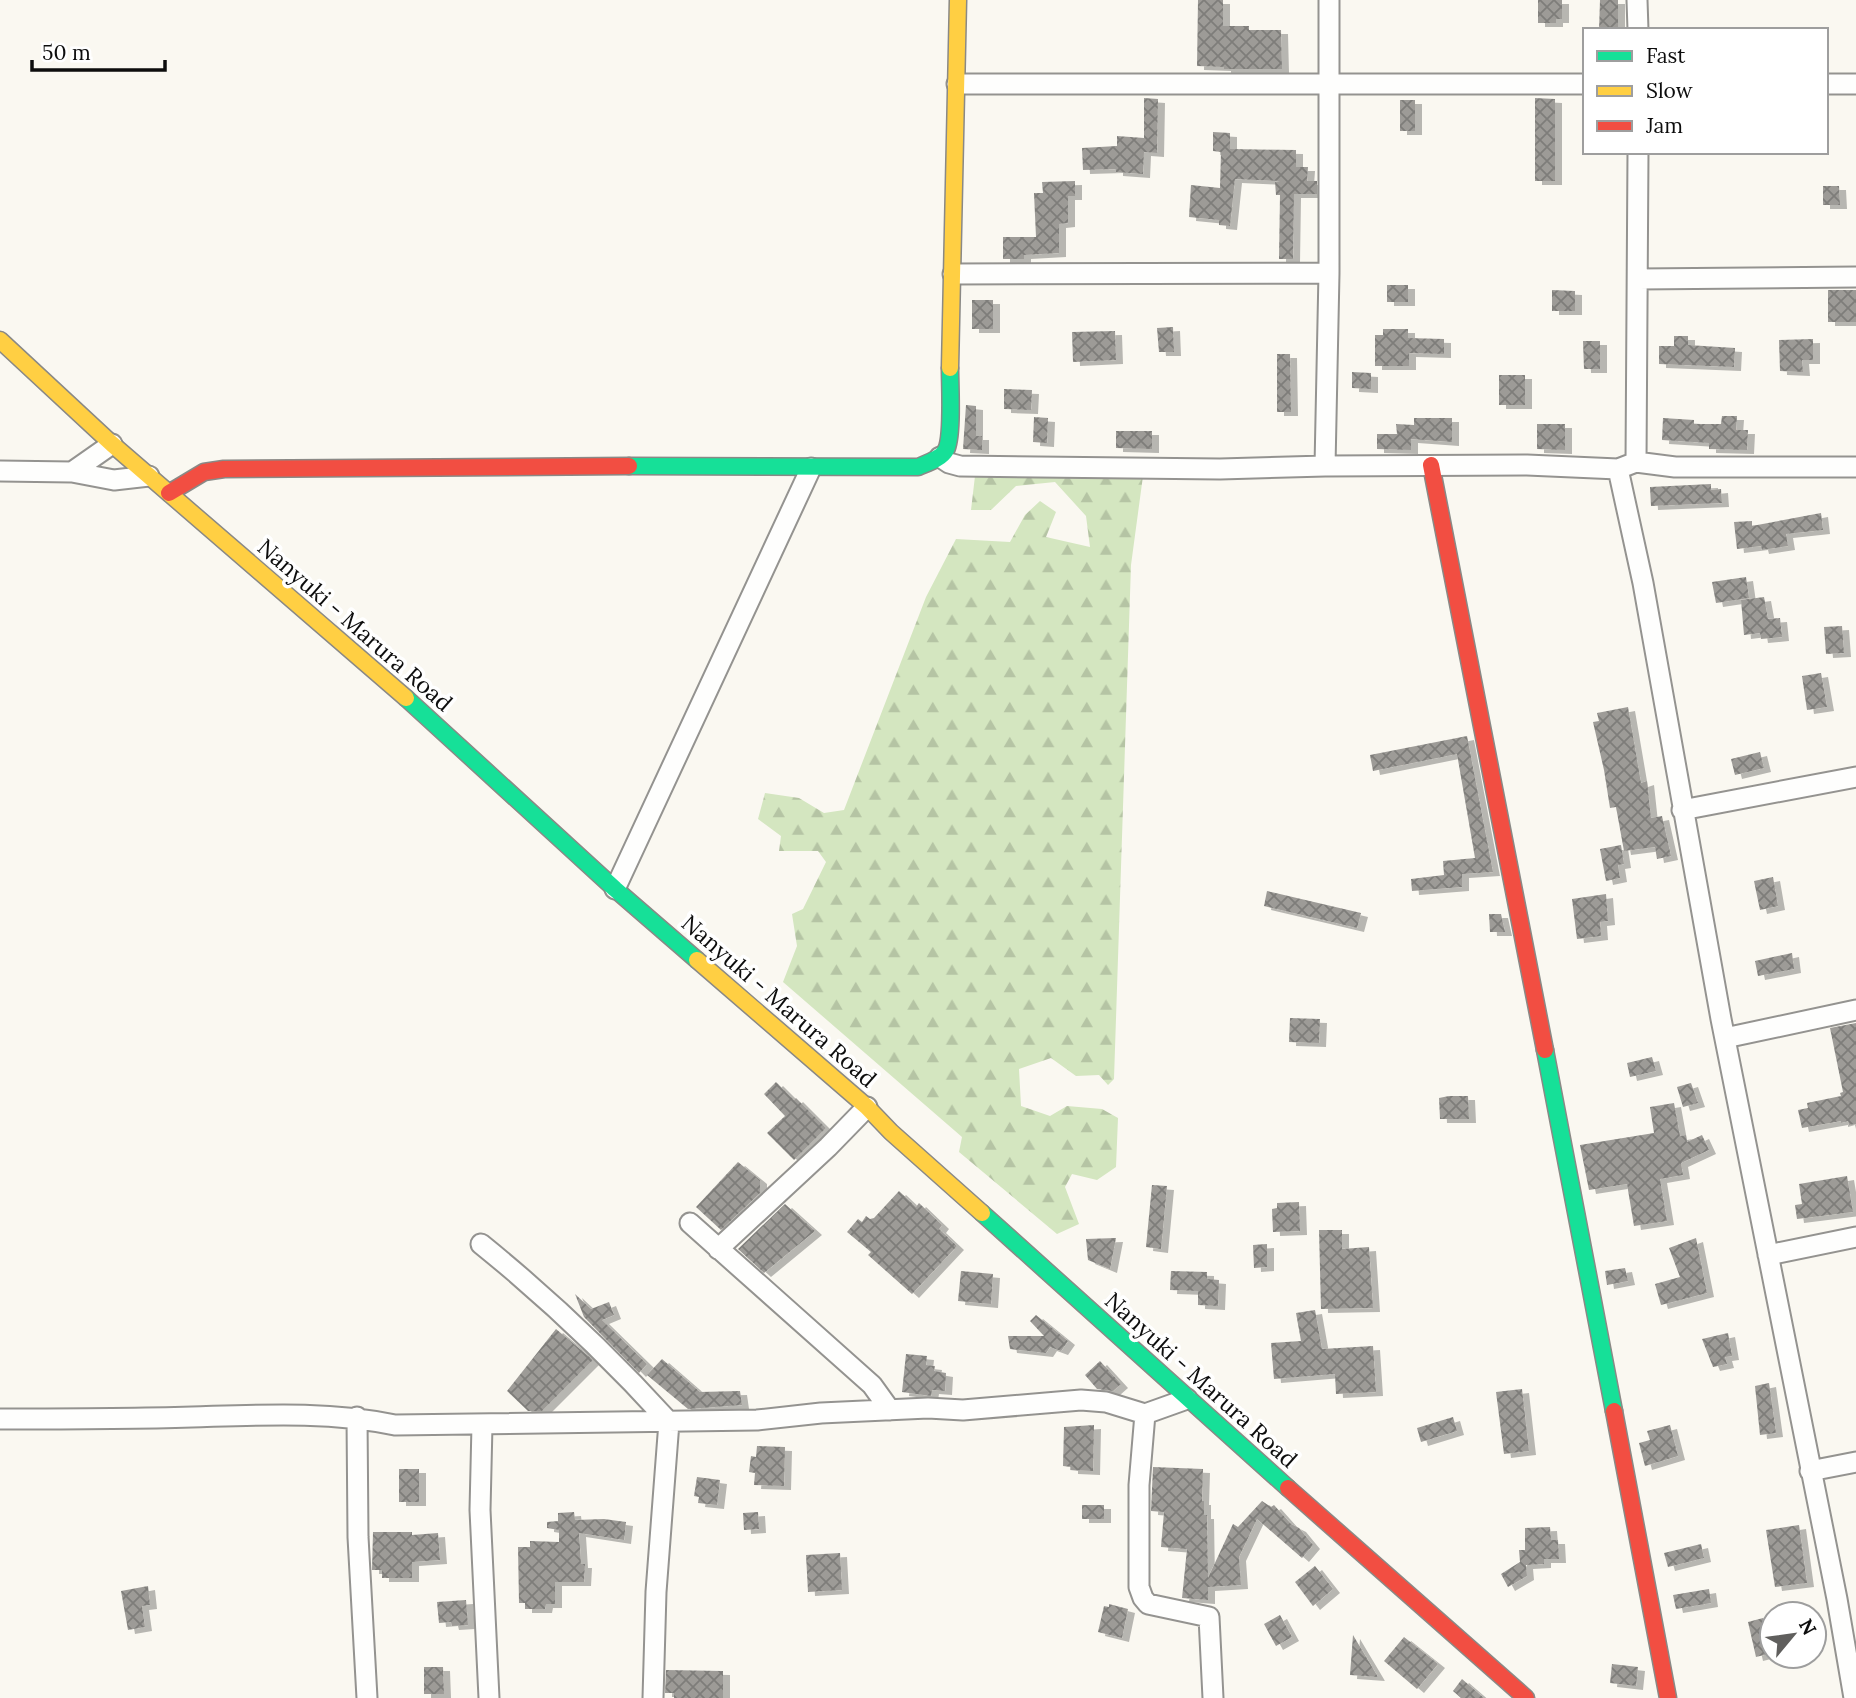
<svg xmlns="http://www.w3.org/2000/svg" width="1856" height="1698" font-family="Lora,serif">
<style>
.forest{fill:url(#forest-firs)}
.building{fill:url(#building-cross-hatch);filter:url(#shadow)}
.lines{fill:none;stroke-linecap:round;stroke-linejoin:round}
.street-casing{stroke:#949390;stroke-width:23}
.fast-casing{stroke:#8a8986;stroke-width:19}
.slow-casing{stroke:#8a8986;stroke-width:19}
.jam-casing{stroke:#8a8986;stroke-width:19}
.street{stroke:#fefefd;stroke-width:19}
.fast{stroke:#16e098;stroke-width:16}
.slow{stroke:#ffcf43;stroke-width:16}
.jam{stroke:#f24e42;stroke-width:16}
.labels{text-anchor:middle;stroke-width:7;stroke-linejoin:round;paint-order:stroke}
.street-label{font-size:23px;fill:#0d0d0d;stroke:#fff}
</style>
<defs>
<pattern id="forest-firs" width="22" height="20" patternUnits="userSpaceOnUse" patternTransform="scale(1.75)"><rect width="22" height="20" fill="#d4e6c0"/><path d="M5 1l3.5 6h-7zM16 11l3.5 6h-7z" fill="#b5c4a4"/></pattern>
<pattern id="building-cross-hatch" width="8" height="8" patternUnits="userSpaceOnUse" patternTransform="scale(1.75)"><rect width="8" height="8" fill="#9d9b97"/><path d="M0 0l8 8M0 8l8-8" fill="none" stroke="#7e7d7a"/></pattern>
<filter id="shadow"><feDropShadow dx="7" dy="4" stdDeviation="0" flood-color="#0004"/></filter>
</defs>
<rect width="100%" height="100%" fill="#faf8f1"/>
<path class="forest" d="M 975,476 L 1143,476 L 1131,565 L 1114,1079 L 1108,1085 L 1099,1075 L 1076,1076 L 1051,1058 L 1019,1069 L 1021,1106 L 1050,1116 L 1067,1106 L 1102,1109 L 1118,1118 L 1116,1167 L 1097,1180 L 1072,1174 L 1065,1187 L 1079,1224 L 1057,1234 L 959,1152 L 962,1137 L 783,982 L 797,946 L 792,914 L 803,909 L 826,862 L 818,851 L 779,851 L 781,836 L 758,819 L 765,793 L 799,798 L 824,813 L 844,810 L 926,597 L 956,539 L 1010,542 L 1025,515 L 1040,501 L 1056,512 L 1046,537 L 1090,547 L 1086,516 L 1055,482 L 1016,486 L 991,510 L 971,510 Z"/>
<path class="building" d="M 1198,0 L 1223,0 L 1223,26 L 1249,26 L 1249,30 L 1281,30 L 1282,69 L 1224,69 L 1224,67 L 1197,66 Z
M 1538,0 L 1562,0 L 1562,19 L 1556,19 L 1556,23 L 1538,23 Z
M 1600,0 L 1618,0 L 1618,30 L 1599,30 Z
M 1144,98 L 1158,99 L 1157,153 L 1144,152 L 1143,174 L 1116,172 L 1116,169 L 1083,170 L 1082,148 L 1117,146 L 1117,136 L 1144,138 Z
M 1535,98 L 1555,99 L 1555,181 L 1535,181 Z
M 1400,100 L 1415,100 L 1415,131 L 1400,131 Z
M 1213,132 L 1230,133 L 1230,149 L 1296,150 L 1296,167 L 1308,167 L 1307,181 L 1317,181 L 1317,194 L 1294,194 L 1293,259 L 1279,259 L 1280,195 L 1276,195 L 1275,182 L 1280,181 L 1235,179 L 1230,226 L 1219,225 L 1219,220 L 1189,217 L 1191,185 L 1220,188 L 1221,152 L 1213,151 Z
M 1075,181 L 1075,196 L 1068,196 L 1068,223 L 1059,224 L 1059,253 L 1024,255 L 1024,259 L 1003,259 L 1003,237 L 1036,237 L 1034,193 L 1043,193 L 1042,182 Z
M 1823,186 L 1839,186 L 1840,205 L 1823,205 Z
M 1387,285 L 1408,285 L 1408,302 L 1387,302 Z
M 1552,290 L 1575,291 L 1575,311 L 1552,311 Z
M 1828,290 L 1856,290 L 1856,322 L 1828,322 Z
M 972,300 L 993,300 L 993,329 L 972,329 Z
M 1173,327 L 1174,352 L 1159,352 L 1157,328 Z
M 1383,329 L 1408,329 L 1408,338 L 1444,339 L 1444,354 L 1409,353 L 1409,366 L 1375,366 L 1375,335 L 1383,335 Z
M 1115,331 L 1116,360 L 1073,362 L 1072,332 Z
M 1674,336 L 1688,336 L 1688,345 L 1735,348 L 1734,367 L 1659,364 L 1659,346 L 1674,346 Z
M 1813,339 L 1813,360 L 1802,360 L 1803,372 L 1780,371 L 1779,340 Z
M 1583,341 L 1600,341 L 1600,369 L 1584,369 Z
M 1277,354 L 1290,354 L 1291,412 L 1277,412 Z
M 1352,372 L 1371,373 L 1371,389 L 1352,388 Z
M 1499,375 L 1525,375 L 1525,405 L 1499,405 Z
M 1004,389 L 1032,390 L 1031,410 L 1004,409 Z
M 966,405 L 976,406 L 976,436 L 982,436 L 982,450 L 963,449 Z
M 1722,416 L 1737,416 L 1736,430 L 1748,430 L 1747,450 L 1709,449 L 1709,443 L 1662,440 L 1663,418 L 1694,420 L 1694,424 L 1721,424 Z
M 1034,417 L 1048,418 L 1047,443 L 1033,442 Z
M 1414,418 L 1452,418 L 1452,442 L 1411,439 L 1411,450 L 1377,449 L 1377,434 L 1397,434 L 1396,424 L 1414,425 Z
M 1537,424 L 1565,424 L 1565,450 L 1537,449 Z
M 1116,431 L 1152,431 L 1152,449 L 1116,448 Z
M 1711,484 L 1711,490 L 1721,489 L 1722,503 L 1651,506 L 1650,487 Z
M 1821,513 L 1823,530 L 1786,534 L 1788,546 L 1762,550 L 1761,546 L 1737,549 L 1734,522 L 1752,521 L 1752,526 Z
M 1746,577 L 1749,598 L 1716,603 L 1712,582 Z
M 1764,597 L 1768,619 L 1780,618 L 1782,637 L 1761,639 L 1760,633 L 1744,635 L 1741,600 Z
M 1842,626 L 1844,653 L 1826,654 L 1824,627 Z
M 1821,673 L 1827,707 L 1807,710 L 1802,676 Z
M 1628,707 L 1641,783 L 1647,781 L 1651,818 L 1662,816 L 1671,856 L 1657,859 L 1655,847 L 1624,851 L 1616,807 L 1610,808 L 1604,770 L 1593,722 L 1599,721 L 1597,713 Z
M 1467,736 L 1493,872 L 1462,874 L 1462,887 L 1412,891 L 1411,879 L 1444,875 L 1443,861 L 1475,858 L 1457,754 L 1373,771 L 1370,755 Z
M 1760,752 L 1764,768 L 1735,775 L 1731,759 Z
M 1621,845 L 1624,864 L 1618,865 L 1620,878 L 1606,881 L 1600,849 Z
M 1773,877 L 1778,906 L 1760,910 L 1754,881 Z
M 1267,891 L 1361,913 L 1357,928 L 1264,906 Z
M 1606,894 L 1608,921 L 1600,922 L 1601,936 L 1577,939 L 1572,899 Z
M 1489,914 L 1501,914 L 1505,932 L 1490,932 Z
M 1792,953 L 1794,969 L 1758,976 L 1755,961 Z
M 1290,1018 L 1320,1019 L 1319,1043 L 1289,1042 Z
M 1856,1023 L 1856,1124 L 1849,1125 L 1848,1121 L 1841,1123 L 1841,1121 L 1802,1128 L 1798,1110 L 1808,1108 L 1807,1103 L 1841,1096 L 1840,1093 L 1843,1092 L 1830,1028 Z
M 1652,1057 L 1656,1071 L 1630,1077 L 1627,1063 Z
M 776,1082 L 794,1100 L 796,1098 L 826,1128 L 794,1160 L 767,1133 L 785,1116 L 764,1094 Z
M 1691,1083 L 1698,1103 L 1683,1107 L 1677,1087 Z
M 1449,1096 L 1468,1096 L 1469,1119 L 1440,1119 L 1439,1098 Z
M 1674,1103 L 1680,1136 L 1686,1135 L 1687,1142 L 1702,1135 L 1709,1150 L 1681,1163 L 1683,1175 L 1660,1179 L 1667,1221 L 1634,1226 L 1627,1184 L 1589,1190 L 1580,1145 L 1654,1133 L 1650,1107 Z
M 738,1162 L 760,1180 L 760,1193 L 721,1230 L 696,1207 Z
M 1847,1176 L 1853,1212 L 1797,1219 L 1795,1205 L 1802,1204 L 1799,1184 Z
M 1152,1185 L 1167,1186 L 1161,1249 L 1146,1247 Z
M 899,1191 L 916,1207 L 919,1203 L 942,1225 L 939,1229 L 957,1246 L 912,1294 L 868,1255 L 871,1252 L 847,1232 L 858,1219 L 862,1222 L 866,1216 L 870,1219 L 874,1218 Z
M 1299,1202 L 1300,1231 L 1273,1232 L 1272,1209 L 1277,1208 L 1277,1203 Z
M 785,1204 L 815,1231 L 764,1273 L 738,1249 Z
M 1319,1230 L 1342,1230 L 1342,1249 L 1369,1247 L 1373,1308 L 1321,1309 Z
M 1116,1238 L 1110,1269 L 1088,1260 L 1086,1239 Z
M 1696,1238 L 1707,1293 L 1661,1305 L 1655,1284 L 1680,1277 L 1669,1248 Z
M 1267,1244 L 1267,1267 L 1254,1268 L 1253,1245 Z
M 1625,1268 L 1628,1281 L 1607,1285 L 1605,1271 Z
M 961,1271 L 993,1274 L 991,1304 L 958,1301 Z
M 1171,1271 L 1207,1272 L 1207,1279 L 1219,1280 L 1218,1306 L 1198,1305 L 1198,1291 L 1170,1290 Z
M 575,1294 L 591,1309 L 609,1302 L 614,1315 L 602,1320 L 647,1364 L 639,1373 L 584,1317 Z
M 1315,1310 L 1322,1349 L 1373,1346 L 1376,1392 L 1336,1394 L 1335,1374 L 1274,1379 L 1271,1343 L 1301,1341 L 1296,1313 Z
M 1036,1315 L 1068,1341 L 1061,1351 L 1050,1347 L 1046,1353 L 1010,1349 L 1008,1336 L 1044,1336 L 1030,1321 Z
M 556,1329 L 593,1360 L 542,1411 L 528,1411 L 507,1391 Z
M 1728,1333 L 1732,1356 L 1725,1357 L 1727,1364 L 1713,1367 L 1702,1339 Z
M 906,1354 L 927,1356 L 926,1365 L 935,1366 L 934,1371 L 946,1373 L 945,1391 L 932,1390 L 931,1396 L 902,1392 Z
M 662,1359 L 700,1392 L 740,1391 L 742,1405 L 688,1409 L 647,1375 Z
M 1100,1361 L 1121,1384 L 1113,1391 L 1097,1389 L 1085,1375 Z
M 1769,1383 L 1776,1433 L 1760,1435 L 1755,1386 Z
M 1522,1389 L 1529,1451 L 1504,1454 L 1496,1392 Z
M 1453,1417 L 1457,1431 L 1421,1442 L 1417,1428 Z
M 1094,1425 L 1093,1471 L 1071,1470 L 1071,1467 L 1063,1466 L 1064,1427 Z
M 1670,1425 L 1678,1456 L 1645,1466 L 1639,1443 L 1650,1440 L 1647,1431 Z
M 757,1446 L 785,1447 L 784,1486 L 754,1485 L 755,1473 L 749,1472 L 751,1456 L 756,1457 Z
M 1153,1467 L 1203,1469 L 1202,1501 L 1204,1501 L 1204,1515 L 1207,1515 L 1208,1578 L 1233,1524 L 1238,1527 L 1262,1501 L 1271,1507 L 1274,1505 L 1291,1524 L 1299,1528 L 1313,1545 L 1302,1558 L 1257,1519 L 1239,1557 L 1241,1585 L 1208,1587 L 1208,1600 L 1182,1598 L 1187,1549 L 1161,1547 L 1164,1512 L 1151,1511 Z
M 399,1469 L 419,1469 L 419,1502 L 399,1502 Z
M 697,1477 L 720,1480 L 717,1505 L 698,1503 L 699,1497 L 694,1496 Z
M 1082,1505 L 1104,1505 L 1104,1519 L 1082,1519 Z
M 574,1512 L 575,1520 L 604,1519 L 626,1522 L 624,1540 L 579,1533 L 581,1564 L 585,1564 L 584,1582 L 555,1582 L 555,1604 L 546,1604 L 545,1609 L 525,1609 L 525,1603 L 519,1603 L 518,1547 L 530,1547 L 530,1541 L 559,1542 L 559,1530 L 547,1528 L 547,1522 L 558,1521 L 558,1513 Z
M 758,1512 L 759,1529 L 744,1530 L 743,1513 Z
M 1799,1525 L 1807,1583 L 1775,1587 L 1766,1530 Z
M 1550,1527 L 1551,1540 L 1558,1540 L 1559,1559 L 1544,1559 L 1544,1564 L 1526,1565 L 1527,1576 L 1508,1587 L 1501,1574 L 1520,1562 L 1519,1550 L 1525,1550 L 1525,1528 Z
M 373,1532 L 412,1532 L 412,1535 L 438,1533 L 440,1560 L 412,1562 L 412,1578 L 382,1578 L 382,1570 L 372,1570 Z
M 1701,1544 L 1704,1558 L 1668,1567 L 1664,1553 Z
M 840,1553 L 842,1590 L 808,1592 L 806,1555 Z
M 1315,1566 L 1333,1589 L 1313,1606 L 1295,1582 Z
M 148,1586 L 150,1605 L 142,1606 L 145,1627 L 128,1630 L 121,1591 Z
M 1709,1589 L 1711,1603 L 1676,1609 L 1673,1595 Z
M 466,1600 L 468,1625 L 452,1626 L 451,1622 L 439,1623 L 437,1602 Z
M 1109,1604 L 1128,1609 L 1122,1638 L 1098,1632 L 1104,1606 L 1109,1607 Z
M 1280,1615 L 1292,1637 L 1276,1646 L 1264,1624 Z
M 1763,1618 L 1772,1644 L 1772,1653 L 1756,1657 L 1748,1622 Z
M 1353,1635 L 1378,1677 L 1350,1675 Z
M 1404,1637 L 1438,1664 L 1417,1689 L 1384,1661 Z
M 1612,1664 L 1638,1667 L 1636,1686 L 1610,1683 Z
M 424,1667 L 443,1667 L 444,1694 L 424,1694 Z
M 666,1670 L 723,1671 L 723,1698 L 674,1698 L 674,1693 L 665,1693 Z
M 1462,1679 L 1484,1698 L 1461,1698 L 1453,1691 Z"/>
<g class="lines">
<g class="street-casing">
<path id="street" d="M 1637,0 L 1638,30
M 957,84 L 1585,84
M 1826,84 L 1856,84
M 953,274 L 1329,273
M 1638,279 L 1856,277
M 940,457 L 949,463 L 960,466 L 1220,469 L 1325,466 L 1527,465 L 1618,469 L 1636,462 L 1675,467 L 1856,467
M 1636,462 L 1638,152
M 1325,466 L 1329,273 L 1329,0
M 1618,469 L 1643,583 L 1721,1019 L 1837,1599 L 1854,1698
M 0,471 L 72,472 L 114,480 L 149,476
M 72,472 L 112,444
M 1682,810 L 1856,777
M 615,889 L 811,468
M 1725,1038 L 1856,1010
M 690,1223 L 872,1385 L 890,1410
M 481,1244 C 549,1299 611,1358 669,1422 L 656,1592 L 653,1698
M 718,1249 L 828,1147 L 867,1107
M 1768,1255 L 1856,1237
M 1145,1414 L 1139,1485 L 1139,1587 L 1143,1598 L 1148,1604 L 1209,1617 L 1213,1698
M 357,1417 L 358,1537 L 367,1698
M 0,1419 C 64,1419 128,1419 192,1417 C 261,1415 328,1411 395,1425 L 757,1420 L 821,1413 L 928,1408 L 963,1410 L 1081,1400 L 1106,1402 L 1145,1414 L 1187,1399
M 482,1425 L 480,1510 L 489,1698
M 1810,1471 L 1856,1462"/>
</g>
<g class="fast-casing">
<path id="fast" d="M 629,466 L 918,467 C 927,463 941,459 946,450 C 953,436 950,386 950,368
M 406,698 L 615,889 L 697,960
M 1545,1050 L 1614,1411
M 982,1213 L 1288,1488"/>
</g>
<g class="slow-casing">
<path id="slow" d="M 0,340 L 112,444 L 406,698
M 950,368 L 958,0
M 697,960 L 867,1107 L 891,1132 L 982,1213"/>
</g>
<g class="jam-casing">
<path id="jam" d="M 1431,465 L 1545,1050
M 169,493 L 204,472 L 224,469 L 629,466
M 1614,1411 L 1668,1698
M 1288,1488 L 1526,1698"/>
</g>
<use href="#street" class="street"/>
<use href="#fast" class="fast"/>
<use href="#slow" class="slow"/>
<use href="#jam" class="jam"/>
</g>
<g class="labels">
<g class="street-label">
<text transform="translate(355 625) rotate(41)" y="8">Nanyuki - Marura Road</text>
<text transform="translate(779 1001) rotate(41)" y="8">Nanyuki - Marura Road</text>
<text transform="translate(1201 1380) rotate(42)" y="8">Nanyuki - Marura Road</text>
</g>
</g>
<rect x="1583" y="28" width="245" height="126" fill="#ffffff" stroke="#9e9e9e" stroke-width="2"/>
<rect x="1597" y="51" width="35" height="10" fill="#16e098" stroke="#9e9e9e" stroke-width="2"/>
<text x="1646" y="63" font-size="21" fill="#0d0d0d">Fast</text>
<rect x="1597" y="86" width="35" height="10" fill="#ffcf43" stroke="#9e9e9e" stroke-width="2"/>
<text x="1646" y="98" font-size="21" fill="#0d0d0d">Slow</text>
<rect x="1597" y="121" width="35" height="10" fill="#f24e42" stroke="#9e9e9e" stroke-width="2"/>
<text x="1646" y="133" font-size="21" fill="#0d0d0d">Jam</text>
<g transform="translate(1793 1635) rotate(61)"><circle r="33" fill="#ffffff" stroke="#9e9e9e" stroke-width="2"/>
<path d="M0-5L12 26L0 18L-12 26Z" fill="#605f5d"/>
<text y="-10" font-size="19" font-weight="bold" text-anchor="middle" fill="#0d0d0d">N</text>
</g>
<path d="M32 60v10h133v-10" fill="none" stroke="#0d0d0d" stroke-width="3.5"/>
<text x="42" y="60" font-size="21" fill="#0d0d0d" stroke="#ffffff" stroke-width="5" paint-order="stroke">50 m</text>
</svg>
